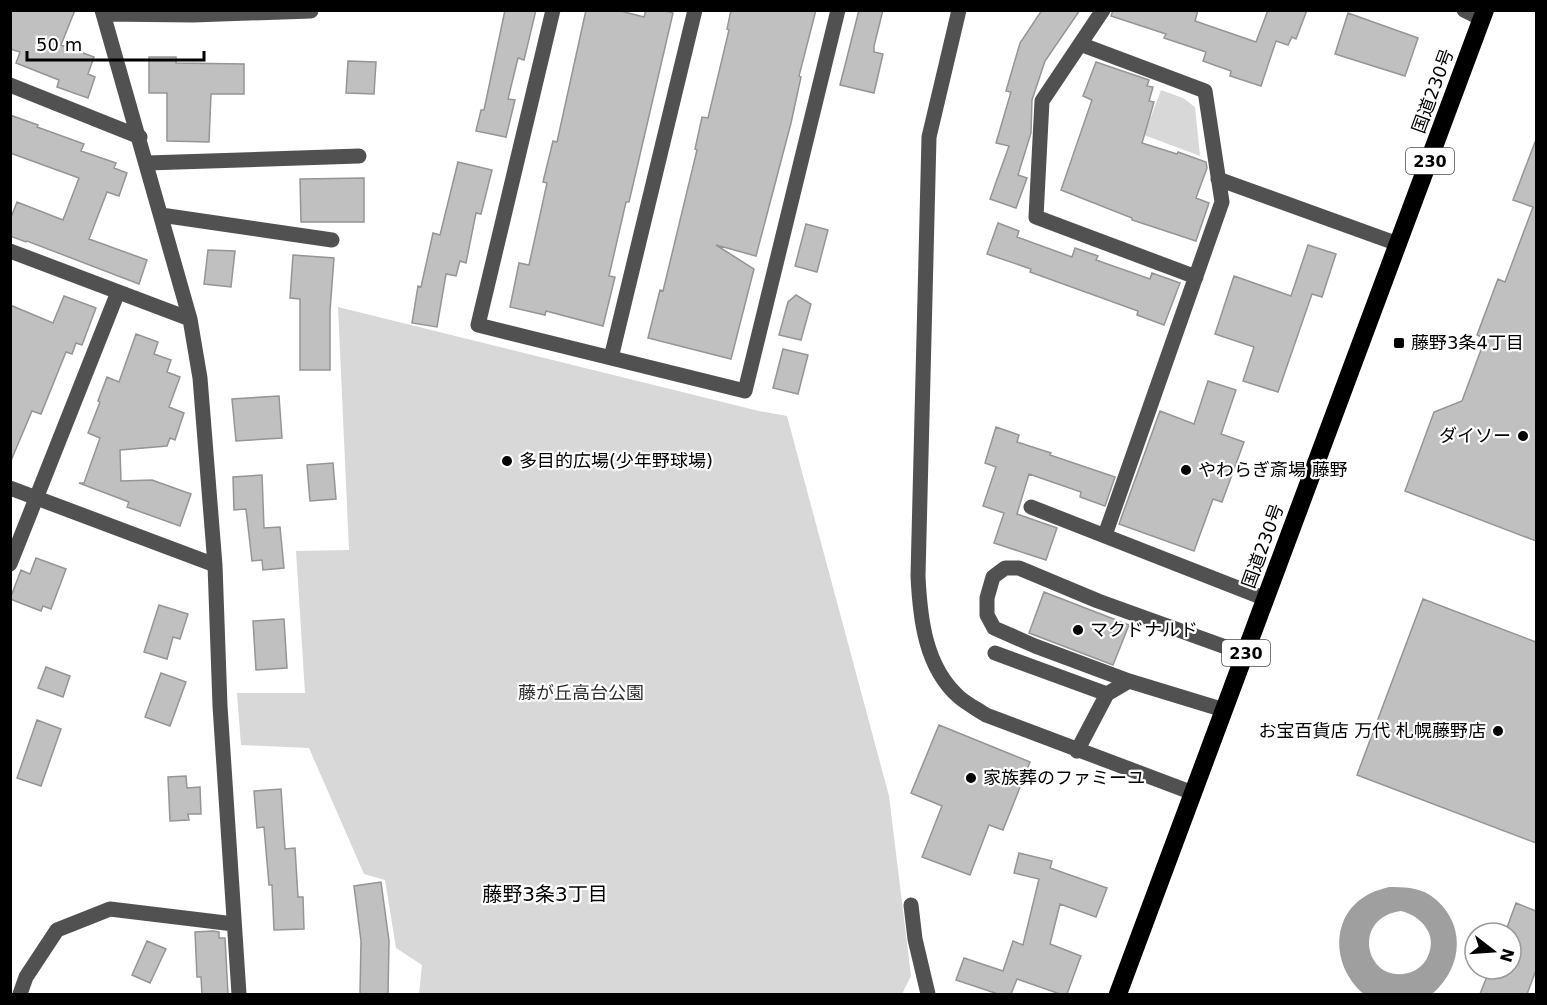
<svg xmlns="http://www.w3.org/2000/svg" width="1547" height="1005" font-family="'DejaVu Sans','Noto Sans JP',sans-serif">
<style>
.green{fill:#d8d8d8}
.water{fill:#9f9f9f;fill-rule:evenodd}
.building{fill:#c0c0c0;stroke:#959595;stroke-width:1.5}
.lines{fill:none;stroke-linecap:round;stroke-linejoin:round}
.minor{stroke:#515151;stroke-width:15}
.highway{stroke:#000;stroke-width:18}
.poi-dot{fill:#000;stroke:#fff;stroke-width:2}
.labels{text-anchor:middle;stroke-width:4.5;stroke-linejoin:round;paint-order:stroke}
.shield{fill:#fff;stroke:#4c4c4c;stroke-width:1.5}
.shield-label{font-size:16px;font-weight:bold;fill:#000}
.street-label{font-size:18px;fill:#000;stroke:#fff}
.poi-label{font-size:18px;fill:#000;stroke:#fff;text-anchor:start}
.park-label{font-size:18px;fill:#2f2f2f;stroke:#fff}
.neighbourhood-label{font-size:20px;fill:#000;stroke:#fff}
</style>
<rect width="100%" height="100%" fill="#fff"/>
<path class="green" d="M 1161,90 L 1183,98 L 1195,107 L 1200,156 L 1144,135 Z
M 338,307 L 759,411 L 787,416 L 889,796 L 911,976 L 902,994 L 419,994 L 422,965 L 396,948 L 385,880 L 364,874 L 309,748 L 241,745 L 237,693 L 305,693 L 296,551 L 349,550 Z"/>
<path class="water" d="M 1389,887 C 1403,887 1417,887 1430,895 C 1467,921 1464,967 1432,994 L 1364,994 C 1331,967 1329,913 1371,893 C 1377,890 1383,889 1389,887 ZM 1401,911 C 1421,916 1438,934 1428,956 C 1425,964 1417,971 1408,973 C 1366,984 1350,918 1401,911 Z"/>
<path class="building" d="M 10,10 L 75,10 L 61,45 L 94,57 L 88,74 L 95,77 L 88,98 L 57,87 L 59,80 L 16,63 L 20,52 L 10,49 Z
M 505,10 L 536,10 L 524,60 L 518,58 L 508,99 L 515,100 L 506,137 L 476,131 L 481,110 L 484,110 Z
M 586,10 L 617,10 L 644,17 L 646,10 L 663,10 L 673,13 L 629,202 L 626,202 L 609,276 L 615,277 L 603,326 L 546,311 L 545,315 L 510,307 L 519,263 L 529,265 L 547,183 L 543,182 L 553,141 L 557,142 Z
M 731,10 L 816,10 L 799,76 L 801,77 L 791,123 L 756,256 L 716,245 L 754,269 L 731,359 L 648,338 L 660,290 L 663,291 L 697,150 L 695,149 L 702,117 L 708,118 L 729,30 L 727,29 Z
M 859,10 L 883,10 L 874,46 L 874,52 L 883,54 L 874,93 L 840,85 Z
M 1042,10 L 1080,10 L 1045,61 L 1032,100 L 1031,133 L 1018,175 L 1027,178 L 1016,208 L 990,199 L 1009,146 L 996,143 L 1011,92 L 1006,91 L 1020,43 Z
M 1113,10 L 1198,10 L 1195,21 L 1256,42 L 1268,10 L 1307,10 L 1296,39 L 1292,37 L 1288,45 L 1276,41 L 1261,86 L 1230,76 L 1231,71 L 1203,61 L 1206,52 L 1164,38 L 1166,34 L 1111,16 Z
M 1348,13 L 1418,38 L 1405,76 L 1335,54 Z
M 149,57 L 176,57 L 176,63 L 244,64 L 244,94 L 211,94 L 209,142 L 167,141 L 167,93 L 149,93 Z
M 348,61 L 376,62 L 374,94 L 346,93 Z
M 1096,62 L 1149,80 L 1147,86 L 1153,87 L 1149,101 L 1154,102 L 1142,143 L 1177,154 L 1178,152 L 1206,162 L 1207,168 L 1196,198 L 1209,203 L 1196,241 L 1132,220 L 1132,218 L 1061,190 L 1092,100 L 1083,96 Z
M 10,115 L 38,125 L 37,127 L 84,144 L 81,151 L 116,163 L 114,168 L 127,173 L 119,196 L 107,192 L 89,239 L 147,260 L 139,284 L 27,241 L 26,242 L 10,236 L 10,220 L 17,202 L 63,220 L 79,178 L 10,153 Z
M 1535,142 L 1536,142 L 1536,541 L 1405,491 L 1434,412 L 1462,401 L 1485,339 L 1477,335 L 1498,279 L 1505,282 L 1533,207 L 1513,200 Z
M 458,162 L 492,170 L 481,214 L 476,213 L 466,263 L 460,261 L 456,276 L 446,274 L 437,327 L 412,323 L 418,286 L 421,287 L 433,233 L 440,235 Z
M 364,178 L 364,222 L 301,222 L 300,179 Z
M 998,223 L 1019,231 L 1017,237 L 1072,257 L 1075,248 L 1098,256 L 1096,260 L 1150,279 L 1152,273 L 1180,283 L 1164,325 L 1137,315 L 1138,311 L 1030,272 L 1031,269 L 987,254 Z
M 806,224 L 828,230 L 817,272 L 795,266 Z
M 1308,245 L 1336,254 L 1322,297 L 1312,294 L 1278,392 L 1243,381 L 1254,347 L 1215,334 L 1234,276 L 1291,296 Z
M 208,250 L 235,251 L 231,287 L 204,284 Z
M 293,255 L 334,258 L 330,311 L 330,370 L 300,370 L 300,299 L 290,298 Z
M 796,295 L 811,304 L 801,340 L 779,335 L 788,302 Z
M 64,296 L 96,308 L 82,345 L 76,343 L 72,354 L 66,352 L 41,414 L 32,411 L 10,463 L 10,305 L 53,323 Z
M 136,334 L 158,342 L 154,354 L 171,360 L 167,372 L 180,377 L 169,407 L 184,413 L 175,440 L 170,438 L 167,446 L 120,450 L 121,481 L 152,480 L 191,494 L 180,526 L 127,507 L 129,502 L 79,483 L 84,483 L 100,438 L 88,433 L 100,402 L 98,401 L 107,377 L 119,382 Z
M 783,349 L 808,355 L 798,394 L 773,388 Z
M 1208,381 L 1236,390 L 1221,434 L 1244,442 L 1222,502 L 1213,499 L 1194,551 L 1119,524 L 1160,411 L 1194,424 Z
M 279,396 L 282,438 L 236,441 L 232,399 Z
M 996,427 L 1019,435 L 1017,442 L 1051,453 L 1050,455 L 1115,477 L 1105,506 L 1080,497 L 1081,492 L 1029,474 L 1017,514 L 1057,528 L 1046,560 L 994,543 L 1004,513 L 983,506 L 996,467 L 985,463 Z
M 333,463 L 336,499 L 310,501 L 307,465 Z
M 262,475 L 264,528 L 280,527 L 284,568 L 263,570 L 262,560 L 252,561 L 246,509 L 234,510 L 233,477 Z
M 36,558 L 66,569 L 51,609 L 43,606 L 41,611 L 10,599 L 21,570 L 30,574 Z
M 1044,592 L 1129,625 L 1113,665 L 1029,633 Z
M 1423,599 L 1536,642 L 1536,843 L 1357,775 Z
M 159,605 L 188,614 L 180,639 L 173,637 L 167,659 L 144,652 Z
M 284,619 L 287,668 L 256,670 L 253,621 Z
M 46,667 L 70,676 L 63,697 L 38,688 Z
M 161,673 L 186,682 L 170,726 L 145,717 Z
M 37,720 L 61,729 L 41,786 L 17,778 Z
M 939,725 L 1030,762 L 1003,830 L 989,825 L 970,875 L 922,857 L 942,806 L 911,793 Z
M 186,776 L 187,788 L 200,787 L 201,814 L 188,814 L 189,820 L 170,821 L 168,777 Z
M 281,789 L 285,849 L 295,848 L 298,897 L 303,897 L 304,929 L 274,930 L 272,885 L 269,885 L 264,827 L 257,828 L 254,791 Z
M 1019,853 L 1052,861 L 1050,868 L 1107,888 L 1096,917 L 1060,904 L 1050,944 L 1081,956 L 1067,994 L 1060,994 L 1017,979 L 1011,994 L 998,994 L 956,980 L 964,958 L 1003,971 L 1013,941 L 1023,945 L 1039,879 L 1014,873 Z
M 381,882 L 389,941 L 388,994 L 360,994 L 361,941 L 354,886 Z
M 1516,903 L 1536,911 L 1536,970 L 1527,994 L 1480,994 L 1490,969 L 1511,969 L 1511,933 L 1505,933 Z
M 213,931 L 219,932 L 219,938 L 225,938 L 228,994 L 202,994 L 201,977 L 197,977 L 195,932 Z
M 147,941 L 166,949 L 150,983 L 132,975 Z"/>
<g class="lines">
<path class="minor" d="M 102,10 L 190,319 L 200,378 L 215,565 L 220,706 L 239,994
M 553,10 L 478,325 L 745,391 L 838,10
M 959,10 L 929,137 L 918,576 C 920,618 925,667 959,697 C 967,704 977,709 986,715 L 1193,793
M 1103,10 L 1042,101 L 1036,217 L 1196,277
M 1464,10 L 1482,19
M 103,14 L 193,15 L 311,11
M 1080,44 L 1205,91 L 1222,202 L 1105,535
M 10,85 L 140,137
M 147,163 L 359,156
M 1218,179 L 1398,244
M 161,215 L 332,240
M 10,251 L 190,319
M 611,358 L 695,10
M 10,488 L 215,565
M 1031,507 L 1266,599
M 10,564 L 118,292
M 995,653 L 1107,694 L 1129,681 L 1224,710
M 1129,681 L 1035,646 L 994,628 L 987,615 L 987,598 L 993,577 L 1005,568 L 1019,568 L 1098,601 L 1245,654
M 1077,751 L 1107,694
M 911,905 L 915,939 L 928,994
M 20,994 L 26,977 L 57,930 L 110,909 L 234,924"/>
<path class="highway" d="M 1118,994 L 1485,10"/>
</g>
<g class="poi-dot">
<rect x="1393" y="337" width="12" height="12" rx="3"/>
<circle cx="1523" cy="436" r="6"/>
<circle cx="507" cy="461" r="6"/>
<circle cx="1186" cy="470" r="6"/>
<circle cx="1078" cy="630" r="6"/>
<circle cx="1498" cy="731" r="6"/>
<circle cx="971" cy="778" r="6"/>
</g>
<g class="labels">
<g class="shield">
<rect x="1406" y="148" width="48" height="26" rx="4.5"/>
<rect x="1222" y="640" width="48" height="26" rx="4.5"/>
</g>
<g class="shield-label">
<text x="1430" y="167">230</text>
<text x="1246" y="659">230</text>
</g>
<g class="street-label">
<text transform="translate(1433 91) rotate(-70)" y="6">国道230号</text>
<text transform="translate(1263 546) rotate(-70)" y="6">国道230号</text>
</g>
<g class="poi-label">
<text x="1411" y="349">藤野3条4丁目</text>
<text x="1511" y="442" text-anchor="end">ダイソー</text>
<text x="519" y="467">多目的広場(少年野球場)</text>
<text x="1198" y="476">やわらぎ斎場 藤野</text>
<text x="1090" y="636">マクドナルド</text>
<text x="1486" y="737" text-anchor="end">お宝百貨店 万代 札幌藤野店</text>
<text x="983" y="784">家族葬のファミーユ</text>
</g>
<g class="park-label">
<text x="581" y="699">藤が丘高台公園</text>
</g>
<g class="neighbourhood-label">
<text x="545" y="901">藤野3条3丁目</text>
</g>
</g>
<rect width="1547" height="1005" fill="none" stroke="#000000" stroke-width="24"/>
<g transform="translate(1493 951) rotate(107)"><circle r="28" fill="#ffffff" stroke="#999999" stroke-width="1.5"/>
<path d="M0-4.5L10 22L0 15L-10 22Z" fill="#000000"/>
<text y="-9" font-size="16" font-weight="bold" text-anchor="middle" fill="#000000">N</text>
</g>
<path d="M27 51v9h177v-9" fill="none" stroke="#000000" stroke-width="3"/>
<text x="36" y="51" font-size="18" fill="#000000" stroke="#ffffff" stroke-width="4.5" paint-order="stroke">50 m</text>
</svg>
